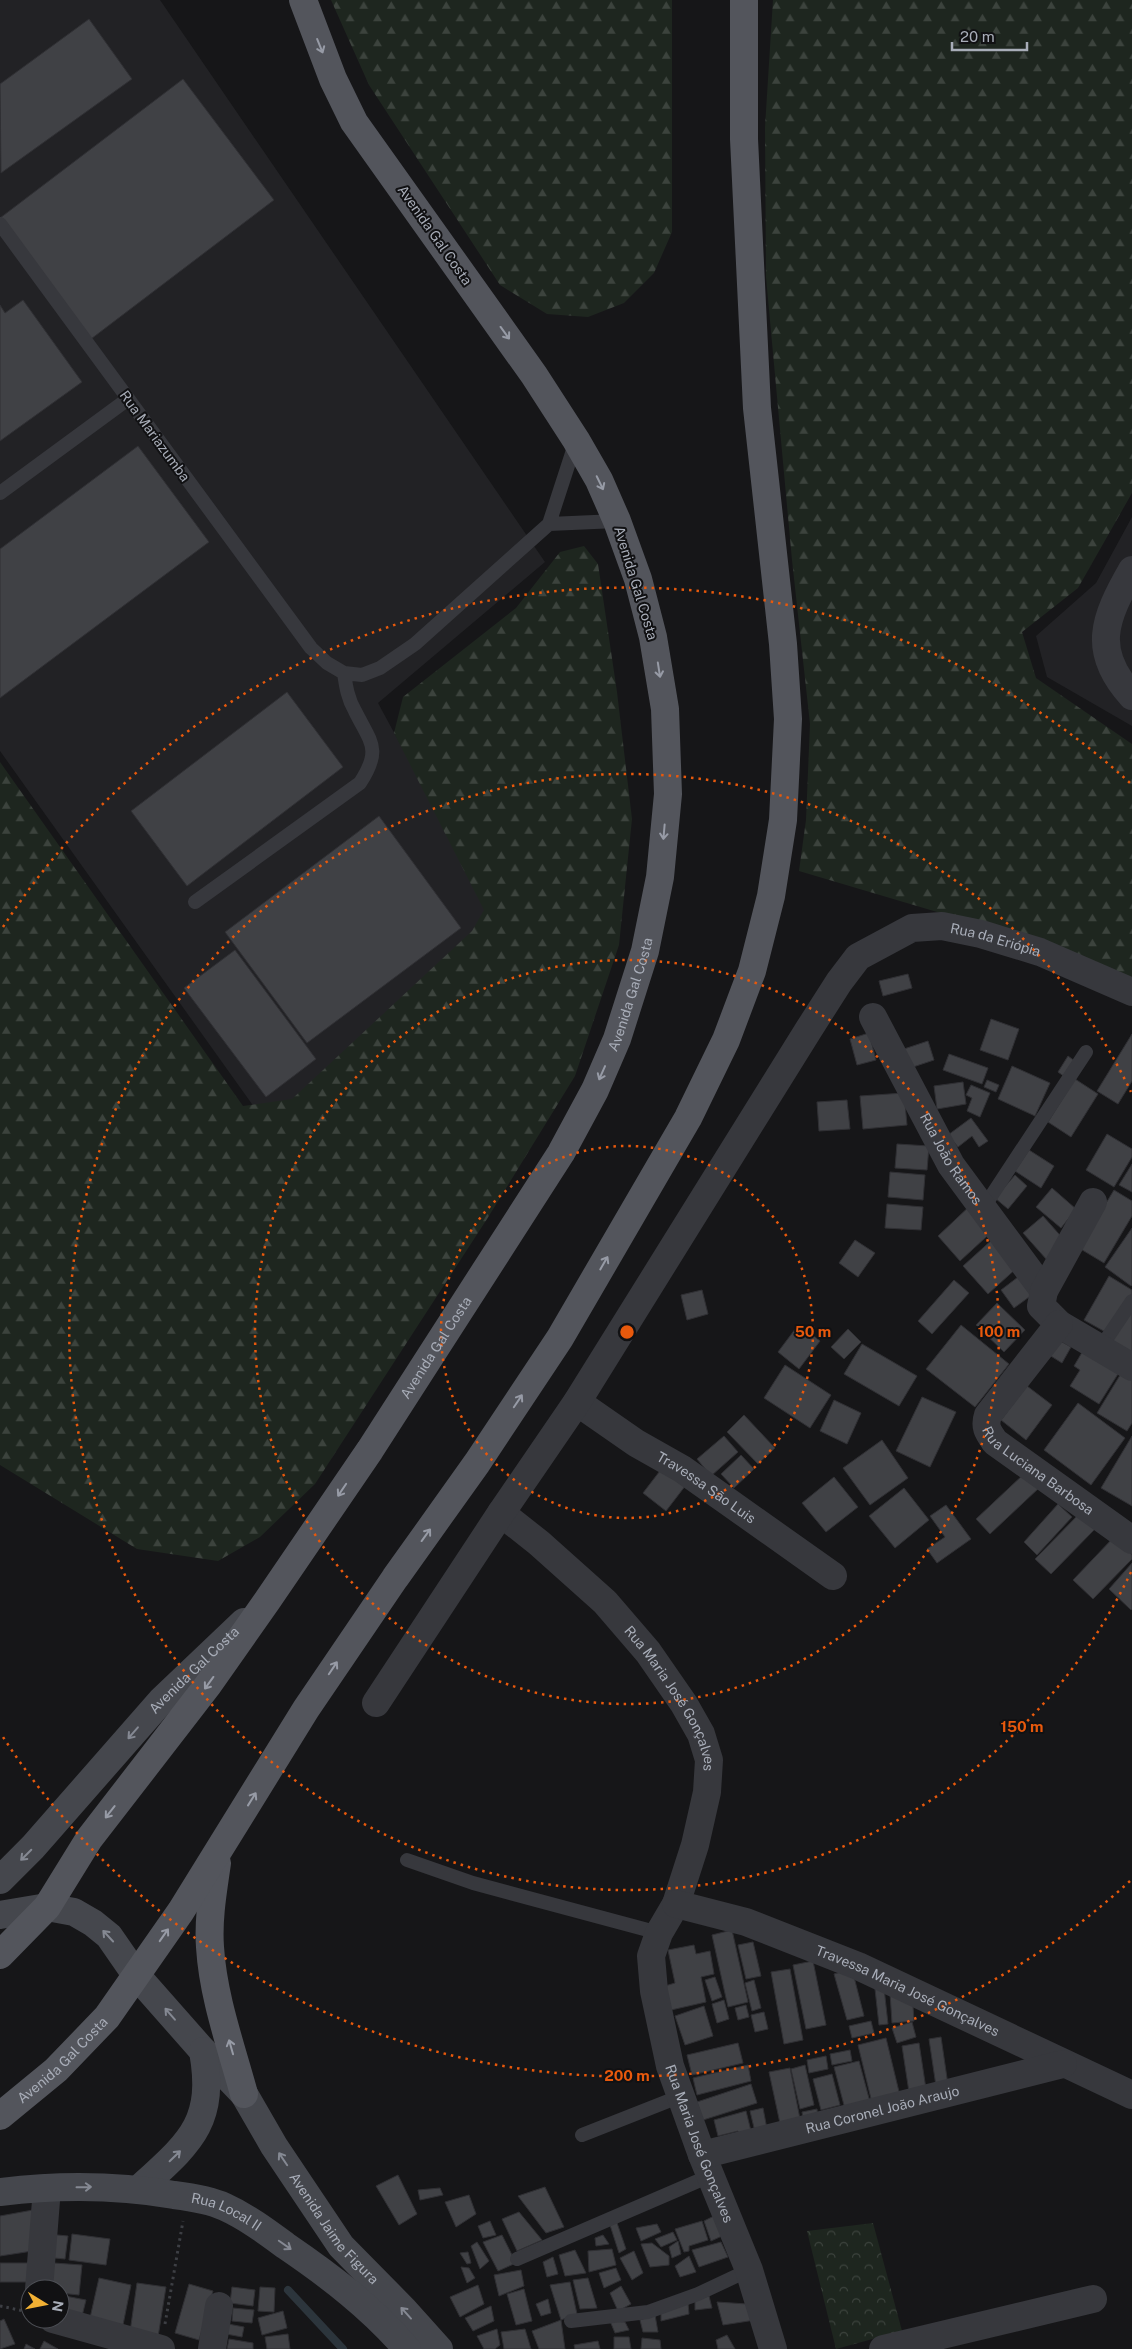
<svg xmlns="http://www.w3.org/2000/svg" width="1132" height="2349" font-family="'Public Sans',sans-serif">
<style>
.built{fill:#222225}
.forest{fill:url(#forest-firs)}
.park{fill:url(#park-crowns)}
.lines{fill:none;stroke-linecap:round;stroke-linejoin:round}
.stream{stroke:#2c353c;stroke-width:8}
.building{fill:#404145;stroke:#303034}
.path{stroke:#3d3f44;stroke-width:3;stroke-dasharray:2.5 4;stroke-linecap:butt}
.lane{stroke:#37383d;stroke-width:14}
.street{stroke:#37383d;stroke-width:28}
.secondary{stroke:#45474d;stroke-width:28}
.primary{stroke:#53555c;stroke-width:28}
.oneway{stroke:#979ba6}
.oneway2{stroke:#858993}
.ring{fill:none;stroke:#e8590c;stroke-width:2.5;stroke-dasharray:2.5 5}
.labels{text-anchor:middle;stroke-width:4;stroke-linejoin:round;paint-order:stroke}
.street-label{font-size:14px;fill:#a8adb8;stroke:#111113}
.centre{fill:#e8590c;stroke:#111113;stroke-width:2.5}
.ring-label{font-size:15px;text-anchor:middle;font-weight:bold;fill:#e8590c;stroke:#111113;stroke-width:4;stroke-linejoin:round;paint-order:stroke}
</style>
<defs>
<pattern id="forest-firs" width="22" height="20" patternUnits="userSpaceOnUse" patternTransform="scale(1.25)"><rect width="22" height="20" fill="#1e261f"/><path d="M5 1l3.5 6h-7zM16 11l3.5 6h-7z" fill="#3c433d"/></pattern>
<pattern id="park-crowns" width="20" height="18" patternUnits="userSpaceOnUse" patternTransform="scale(1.25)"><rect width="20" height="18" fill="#1e261f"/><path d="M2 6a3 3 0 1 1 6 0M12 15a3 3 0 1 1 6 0" fill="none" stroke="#3c433d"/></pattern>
</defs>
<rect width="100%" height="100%" fill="#161618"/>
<path class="built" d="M 0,0 L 160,0 L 545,562 L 378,703 L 493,915 L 274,1135 L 0,751 Z
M 1132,517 L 1132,726 L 1047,677 L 1036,636 L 1096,583 Z"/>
<path class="forest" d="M 331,0 L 672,0 L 672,232 L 654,273 L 624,303 L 588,317 L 547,314 L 500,285 L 369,85 Z
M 773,0 L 1132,0 L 1132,493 L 1078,588 L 1022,632 L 1036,678 L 1132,744 L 1132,986 L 1062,949 L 799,871 L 806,820 L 810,724 L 792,560 L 766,277 L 765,127 Z
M 584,546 L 598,564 L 617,692 L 632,819 L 619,945 L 575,1076 L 487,1219 L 315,1484 L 260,1537 L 218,1561 L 137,1549 L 0,1465 L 0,762 L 243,1106 L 292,1099 L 472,931 L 484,910 L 394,733 L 403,697 L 516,608 L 560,552 Z"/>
<path class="park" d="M 873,2223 L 902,2331 L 836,2349 L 807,2231 Z"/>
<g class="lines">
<path class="stream" d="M 288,2290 L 343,2349"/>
</g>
<path class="building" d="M 89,19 L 132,79 L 1,173 L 0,84 Z
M 183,79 L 274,200 L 91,339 L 0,218 Z
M 23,300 L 82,382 L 0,441 L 0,305 L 5,313 Z
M 138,446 L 209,542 L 0,698 L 0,549 Z
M 287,692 L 343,767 L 187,886 L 131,811 Z
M 379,816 L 461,928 L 307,1043 L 225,932 Z
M 235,950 L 316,1059 L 266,1097 L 184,988 Z
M 908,974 L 912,988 L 883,996 L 879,981 Z
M 991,1019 L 1019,1029 L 1008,1060 L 980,1050 Z
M 869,1033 L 876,1060 L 857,1065 L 850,1039 Z
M 1132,1034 L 1132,1081 L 1118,1104 L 1097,1091 Z
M 928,1041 L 934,1060 L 910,1068 L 904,1049 Z
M 949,1054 L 988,1068 L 982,1084 L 943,1070 Z
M 1068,1056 L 1076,1062 L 1065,1077 L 1058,1072 Z
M 1012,1066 L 1050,1083 L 1035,1116 L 998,1099 Z
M 1075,1079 L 1098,1094 L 1071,1137 L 1048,1122 Z
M 987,1080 L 999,1085 L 996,1092 L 984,1087 Z
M 963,1082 L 966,1104 L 937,1109 L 934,1086 Z
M 971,1085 L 990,1093 L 980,1117 L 967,1111 L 972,1098 L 966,1095 Z
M 904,1093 L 907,1125 L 863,1129 L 860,1096 Z
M 847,1100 L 850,1129 L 819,1131 L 817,1102 Z
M 971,1118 L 988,1141 L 979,1147 L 972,1136 L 958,1147 L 948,1135 Z
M 1107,1134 L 1132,1149 L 1132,1157 L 1114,1187 L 1086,1170 Z
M 897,1144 L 929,1146 L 927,1170 L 895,1168 Z
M 1029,1150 L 1054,1166 L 1041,1188 L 1015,1171 Z
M 1132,1164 L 1132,1192 L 1119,1185 Z
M 890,1172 L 925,1175 L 923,1200 L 888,1197 Z
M 1015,1175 L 1027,1186 L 1008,1209 L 995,1198 Z
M 1052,1188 L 1076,1209 L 1061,1228 L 1036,1207 Z
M 1114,1190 L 1132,1201 L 1132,1216 L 1104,1263 L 1079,1248 Z
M 974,1202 L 997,1227 L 960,1261 L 938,1236 Z
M 887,1204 L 923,1207 L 921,1230 L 885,1228 Z
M 1043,1216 L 1066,1242 L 1047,1260 L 1023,1233 Z
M 1132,1228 L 1132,1285 L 1131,1286 L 1105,1267 Z
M 994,1238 L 1019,1266 L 988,1294 L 963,1266 Z
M 855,1240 L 875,1253 L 858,1277 L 839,1263 Z
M 1022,1274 L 1036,1292 L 1014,1308 L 1001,1290 Z
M 1109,1276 L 1132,1290 L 1132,1294 L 1109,1334 L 1084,1320 Z
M 954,1280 L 969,1293 L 932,1334 L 918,1321 Z
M 702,1290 L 708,1314 L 687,1320 L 681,1295 Z
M 997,1303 L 1025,1330 L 1004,1352 L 976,1325 Z
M 1132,1307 L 1132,1357 L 1109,1341 Z
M 799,1324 L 820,1341 L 799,1369 L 778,1352 Z
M 961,1325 L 1009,1364 L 975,1407 L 926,1369 Z
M 848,1329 L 861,1342 L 844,1359 L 831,1347 Z
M 1055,1338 L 1071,1347 L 1062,1363 L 1046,1353 Z
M 862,1344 L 917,1376 L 899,1406 L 844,1374 Z
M 1087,1344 L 1123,1366 L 1099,1404 L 1070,1386 L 1080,1370 L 1074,1366 Z
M 785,1365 L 831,1395 L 810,1428 L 764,1398 Z
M 1125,1367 L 1132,1372 L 1132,1423 L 1127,1431 L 1097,1413 Z
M 1027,1386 L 1052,1405 L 1026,1440 L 1001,1420 Z
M 922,1397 L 956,1412 L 930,1467 L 896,1451 Z
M 834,1400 L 861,1413 L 847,1444 L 820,1431 Z
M 1078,1403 L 1125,1438 L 1091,1485 L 1044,1450 Z
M 744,1415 L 775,1448 L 758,1464 L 727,1432 Z
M 724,1436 L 738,1452 L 711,1476 L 697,1459 Z
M 1132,1436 L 1132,1506 L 1101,1488 Z
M 882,1440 L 908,1478 L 870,1505 L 843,1468 Z
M 741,1455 L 754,1469 L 734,1488 L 721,1474 Z
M 666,1463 L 689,1481 L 666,1511 L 643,1493 Z
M 1025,1473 L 1039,1488 L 990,1534 L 976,1519 Z
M 834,1477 L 858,1507 L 826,1532 L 802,1503 Z
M 904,1488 L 929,1520 L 895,1548 L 869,1516 Z
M 1058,1504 L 1072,1517 L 1037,1555 L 1024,1542 Z
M 946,1505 L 971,1539 L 937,1563 L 927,1549 L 945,1537 L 930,1516 Z
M 1079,1514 L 1095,1529 L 1051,1574 L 1035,1559 Z
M 1114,1537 L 1132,1555 L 1132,1559 L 1093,1599 L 1073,1580 Z
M 1132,1563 L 1132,1609 L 1131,1610 L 1109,1589 Z
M 732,1930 L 748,2002 L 728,2007 L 712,1935 Z
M 753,1942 L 761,1976 L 746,1979 L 738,1945 Z
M 694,1945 L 696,1954 L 710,1951 L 714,1974 L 701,1977 L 706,2002 L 671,2010 L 665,1986 L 675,1983 L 668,1950 Z
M 813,1961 L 826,2025 L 806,2029 L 793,1965 Z
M 790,1969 L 803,2040 L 784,2044 L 771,1972 Z
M 852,1969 L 864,2016 L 847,2020 L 834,1974 Z
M 715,1977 L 722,1997 L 712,2001 L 705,1980 Z
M 754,1980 L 761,2008 L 752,2011 L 745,1983 Z
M 884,1988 L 888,2024 L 879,2025 L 875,1989 Z
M 912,1992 L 914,2021 L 892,2023 L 890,1993 Z
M 724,2000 L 729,2019 L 717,2023 L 712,2004 Z
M 746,2005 L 749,2017 L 738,2020 L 735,2008 Z
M 704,2006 L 713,2036 L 685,2045 L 675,2016 Z
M 764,2012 L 768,2029 L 755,2032 L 751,2015 Z
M 871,2021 L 874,2033 L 852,2038 L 849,2026 Z
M 912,2022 L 916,2037 L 897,2043 L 892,2028 Z
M 941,2037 L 948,2085 L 936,2086 L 929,2039 Z
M 886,2038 L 901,2100 L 873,2107 L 858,2045 Z
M 738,2043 L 743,2063 L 692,2075 L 687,2055 Z
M 919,2043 L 926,2089 L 909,2092 L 902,2046 Z
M 850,2050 L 852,2061 L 832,2065 L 830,2054 Z
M 826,2056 L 828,2069 L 809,2073 L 807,2060 Z
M 859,2061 L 870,2102 L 845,2109 L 834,2067 Z
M 748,2065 L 751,2081 L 697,2095 L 693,2078 Z
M 805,2065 L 814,2105 L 800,2109 L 791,2069 Z
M 790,2068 L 801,2124 L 781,2128 L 769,2072 Z
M 832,2074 L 840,2105 L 821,2110 L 813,2079 Z
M 751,2084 L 757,2103 L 703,2120 L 697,2102 Z
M 763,2108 L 767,2129 L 755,2132 L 750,2111 Z
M 817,2109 L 818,2121 L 804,2123 L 802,2112 Z
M 746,2111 L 752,2135 L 740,2138 L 738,2131 L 718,2136 L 714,2120 Z
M 398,2175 L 417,2214 L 399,2225 L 376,2186 Z
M 545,2187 L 564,2227 L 546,2233 L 518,2196 Z
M 440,2188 L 443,2195 L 420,2200 L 418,2190 Z
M 469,2195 L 476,2214 L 456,2227 L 445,2202 Z
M 33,2210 L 39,2250 L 0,2256 L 0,2216 Z
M 519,2212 L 542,2240 L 517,2251 L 502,2219 Z
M 714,2216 L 722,2236 L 711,2241 L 704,2221 Z
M 616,2220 L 626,2249 L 619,2253 L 609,2222 Z
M 490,2221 L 496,2235 L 483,2238 L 478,2226 Z
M 702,2221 L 708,2240 L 689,2246 L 689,2251 L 684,2252 L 675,2229 Z
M 657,2224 L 661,2232 L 641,2241 L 636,2228 Z
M 673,2232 L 677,2240 L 661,2247 L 655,2239 Z
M 47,2234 L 68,2236 L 65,2259 L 44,2257 Z
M 72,2234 L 110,2239 L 106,2265 L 69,2260 Z
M 502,2235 L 516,2263 L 498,2271 L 483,2242 Z
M 603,2235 L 609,2244 L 596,2246 L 595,2238 Z
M 678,2241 L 681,2254 L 672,2258 L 669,2247 Z
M 477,2242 L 489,2261 L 480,2269 L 471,2246 Z
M 721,2242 L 728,2257 L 699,2267 L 692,2250 Z
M 652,2243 L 669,2256 L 669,2265 L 650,2267 L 641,2244 Z
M 612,2249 L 616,2265 L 589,2272 L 588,2251 Z
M 575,2250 L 586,2273 L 565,2276 L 559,2255 Z
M 634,2251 L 643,2273 L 632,2280 L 620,2258 Z
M 468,2252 L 471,2263 L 467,2264 L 460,2253 Z
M 689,2256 L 696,2272 L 680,2277 L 675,2266 Z
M 553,2257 L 558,2274 L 547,2277 L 543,2262 Z
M 0,2263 L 35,2263 L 35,2282 L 0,2282 Z
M 54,2263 L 82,2265 L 79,2295 L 60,2293 L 60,2289 L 51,2289 Z
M 461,2267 L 469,2268 L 475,2278 L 467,2283 Z
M 616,2268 L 621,2280 L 604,2288 L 599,2273 Z
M 521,2270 L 524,2286 L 499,2296 L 494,2275 Z
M 99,2278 L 131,2285 L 123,2325 L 90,2318 Z
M 588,2278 L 597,2308 L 580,2309 L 573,2280 Z
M 570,2282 L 577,2314 L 561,2320 L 550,2285 Z
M 137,2283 L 166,2287 L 158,2337 L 130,2332 Z
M 189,2284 L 213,2291 L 199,2340 L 175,2333 Z
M 478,2285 L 484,2304 L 460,2317 L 450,2297 Z
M 621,2286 L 631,2304 L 618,2311 L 610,2293 Z
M 232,2287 L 255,2290 L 253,2306 L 230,2303 Z
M 260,2287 L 275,2288 L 274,2312 L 258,2311 Z
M 524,2289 L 532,2321 L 516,2325 L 507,2294 Z
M 65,2296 L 86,2300 L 81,2320 L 61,2316 Z
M 709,2296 L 712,2308 L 695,2310 L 695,2300 Z
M 548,2299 L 551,2313 L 541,2316 L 536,2304 Z
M 717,2302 L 747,2304 L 755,2320 L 723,2325 Z
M 688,2303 L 689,2314 L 661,2321 L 661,2313 Z
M 491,2306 L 494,2321 L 473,2331 L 465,2318 Z
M 233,2308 L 254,2310 L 252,2323 L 232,2321 Z
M 283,2311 L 287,2328 L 262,2335 L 258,2318 Z
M 655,2315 L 658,2332 L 643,2332 L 640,2320 Z
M 4,2319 L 15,2344 L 0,2349 L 0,2321 Z
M 561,2320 L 565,2349 L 539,2349 L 532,2331 Z
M 610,2321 L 625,2322 L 629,2330 L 615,2333 Z
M 223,2323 L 244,2327 L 242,2337 L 221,2333 Z
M 497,2329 L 500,2345 L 495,2349 L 484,2349 L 477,2336 Z
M 525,2329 L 531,2349 L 504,2349 L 501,2332 Z
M 288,2334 L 290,2349 L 267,2349 L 265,2337 Z
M 727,2335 L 735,2349 L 718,2349 L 716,2340 Z
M 614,2337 L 629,2337 L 631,2349 L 614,2349 Z
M 642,2338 L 660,2340 L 661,2349 L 641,2349 Z
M 229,2339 L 253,2343 L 253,2349 L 227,2349 Z
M 44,2341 L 58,2349 L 40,2349 Z
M 598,2341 L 600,2349 L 575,2349 L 574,2345 Z
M 26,2344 L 35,2349 L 24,2349 Z"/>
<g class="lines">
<path class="path" d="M 0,2306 L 24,2311
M 165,2324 L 183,2221"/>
<path class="lane" d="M 0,224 L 311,648 L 327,663 L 344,673 L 362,675 L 380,668 L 415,644 L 549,524 L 576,441
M 0,493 L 128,399
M 549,524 L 617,521
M 195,902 L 360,783 C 382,749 371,743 355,711 C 348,699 346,687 344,673
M 984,1207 L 1086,1052
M 1099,1350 L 1132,1301
M 407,1860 L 473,1883 L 659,1933
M 582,2135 L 681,2096
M 517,2259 L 712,2175
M 571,2321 L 648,2312 L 698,2294 L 749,2270"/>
<g class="street">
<path d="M 1132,570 C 1104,619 1091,651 1132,696"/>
<path id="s1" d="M 873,1017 L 951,1165 L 1044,1291"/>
<path d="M 1093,1202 L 1044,1291 L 1041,1306 L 1059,1324 L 1132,1367"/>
<path id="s2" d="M 1059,1324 L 988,1415 C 984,1427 988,1432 995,1442 L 1132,1540"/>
<path id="s3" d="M 577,1402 L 636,1443 L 682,1469 L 833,1576"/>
<path id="s4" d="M 501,1513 L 539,1543 L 605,1602 L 648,1652 L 684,1704 L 701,1734 L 709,1760 L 707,1792 L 695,1845 L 676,1904 L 659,1933 L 651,1956 L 654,1991 L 670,2066 L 702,2155 L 749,2270 L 773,2349"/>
<path id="s5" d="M 376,1703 L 501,1513 L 577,1402 L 809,1029 L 839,982 L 858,957 L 912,928 L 942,926 L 981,934 L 1040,952 L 1132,992"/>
<path id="s6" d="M 676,1904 L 746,1922 L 858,1966 L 1132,2095"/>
<path id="s7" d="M 702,2155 L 1063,2064"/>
<path d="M 39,2289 L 47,2188"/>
<path d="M 53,2319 L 161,2349"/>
<path d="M 212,2349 L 219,2306"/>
<path d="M 883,2349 L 1093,2299"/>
</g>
<g class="secondary">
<path id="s8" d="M 0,1880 L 33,1847 L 161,1701 L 244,1622"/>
<path id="s9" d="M 0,1915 L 47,1907 L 74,1912 L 93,1923 L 109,1936 L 136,1975 L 203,2051 L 244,2094 L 274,2146 L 341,2246 L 404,2310 L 439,2349"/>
<path d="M 139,2189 C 189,2143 216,2124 203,2051"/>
<path id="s10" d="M 0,2192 C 58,2185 116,2185 174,2195 C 190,2197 210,2200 225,2207 C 247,2217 267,2232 286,2246 C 330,2276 372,2308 407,2349"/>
</g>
<g class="primary">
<path d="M 217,1863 C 213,1891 208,1919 210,1947 C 213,1997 231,2046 244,2094"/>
<path id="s11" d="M 0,1955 L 47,1907 L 89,1839 L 208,1685 L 267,1601 L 370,1450 L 561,1153 L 595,1090 L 617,1039 L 645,951 L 660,877 L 668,794 L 665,709 L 653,637 L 638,579 L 617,521 L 599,480 L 576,440 L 534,375 L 354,122 L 333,79 L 303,0"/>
<path id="s12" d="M 0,2116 L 56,2070 L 107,2017 L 181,1911 L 306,1709 L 395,1578 L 477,1463 L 560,1338 L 688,1118 L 726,1040 L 752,971 L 771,896 L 783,820 L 788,719 L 783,644 L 757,408 L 744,139 L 744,0"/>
</g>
</g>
<defs><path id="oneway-shaft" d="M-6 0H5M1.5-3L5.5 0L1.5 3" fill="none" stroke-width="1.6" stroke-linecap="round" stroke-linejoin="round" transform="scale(1.25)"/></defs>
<g class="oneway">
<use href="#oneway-shaft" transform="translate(320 46) rotate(68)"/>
<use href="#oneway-shaft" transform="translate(505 333) rotate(54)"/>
<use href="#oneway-shaft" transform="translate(600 483) rotate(64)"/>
<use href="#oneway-shaft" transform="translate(659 670) rotate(81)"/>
<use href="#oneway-shaft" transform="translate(664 832) rotate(95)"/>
<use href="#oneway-shaft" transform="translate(602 1073) rotate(114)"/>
<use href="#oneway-shaft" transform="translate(604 1263) rotate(-60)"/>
<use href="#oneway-shaft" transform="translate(518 1401) rotate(-56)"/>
<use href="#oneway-shaft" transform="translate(342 1490) rotate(124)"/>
<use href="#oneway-shaft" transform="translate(426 1535) rotate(-54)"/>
<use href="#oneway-shaft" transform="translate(333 1668) rotate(-56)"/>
<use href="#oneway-shaft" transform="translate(209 1683) rotate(126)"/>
<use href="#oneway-shaft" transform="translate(252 1799) rotate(-58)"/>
<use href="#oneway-shaft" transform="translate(110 1812) rotate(128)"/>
<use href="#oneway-shaft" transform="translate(164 1935) rotate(-55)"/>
<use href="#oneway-shaft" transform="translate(231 2047) rotate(-106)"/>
</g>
<g class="oneway2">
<use href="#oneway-shaft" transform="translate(133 1733) rotate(131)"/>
<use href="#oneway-shaft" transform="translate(26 1855) rotate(135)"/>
<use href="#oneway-shaft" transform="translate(108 1936) rotate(-133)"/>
<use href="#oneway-shaft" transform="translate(170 2014) rotate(-131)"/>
<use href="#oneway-shaft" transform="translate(175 2156) rotate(-44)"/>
<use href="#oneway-shaft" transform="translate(283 2159) rotate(-124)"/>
<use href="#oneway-shaft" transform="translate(84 2187) rotate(-1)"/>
<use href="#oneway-shaft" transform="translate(285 2245) rotate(35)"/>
<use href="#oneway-shaft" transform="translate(406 2313) rotate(-132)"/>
</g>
<g class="ring">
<circle cx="627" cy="1332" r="186"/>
<circle cx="627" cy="1332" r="372"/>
<path d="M1131 1572A558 558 0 1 1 1131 1092"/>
<path d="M1130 1881A744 744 0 0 1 3 1737M3 927A744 744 0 0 1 1130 783"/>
</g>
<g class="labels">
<g class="street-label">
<text transform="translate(435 235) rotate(55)" y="5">Avenida Gal Costa</text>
<text transform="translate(155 436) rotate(54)" y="5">Rua Mariazumba</text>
<text transform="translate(636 583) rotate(73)" y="5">Avenida Gal Costa</text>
<text dy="5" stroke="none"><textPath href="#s5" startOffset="1035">Rua da Eriópia</textPath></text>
<text dy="5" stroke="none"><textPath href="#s11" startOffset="1154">Avenida Gal Costa</textPath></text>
<text dy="5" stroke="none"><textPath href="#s1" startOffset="162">Rua João Ramos</textPath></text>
<text dy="5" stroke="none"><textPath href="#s11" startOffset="749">Avenida Gal Costa</textPath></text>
<text dy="5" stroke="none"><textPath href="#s2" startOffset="196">Rua Luciana Barbosa</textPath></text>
<text dy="5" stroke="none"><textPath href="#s3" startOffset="155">Travessa São Luis</textPath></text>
<text dy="5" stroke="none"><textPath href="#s8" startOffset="286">Avenida Gal Costa</textPath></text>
<text dy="5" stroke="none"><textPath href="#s4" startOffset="255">Rua Maria José Gonçalves</textPath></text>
<text dy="5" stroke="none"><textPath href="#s6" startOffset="248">Travessa Maria José Gonçalves</textPath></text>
<text dy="5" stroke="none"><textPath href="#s12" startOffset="84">Avenida Gal Costa</textPath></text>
<text dy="5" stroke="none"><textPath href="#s7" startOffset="186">Rua Coronel João Araujo</textPath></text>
<text dy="5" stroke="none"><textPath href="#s4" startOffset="729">Rua Maria José Gonçalves</textPath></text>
<text dy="5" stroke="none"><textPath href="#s10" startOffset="230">Rua Local II</textPath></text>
<text dy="5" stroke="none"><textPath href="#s9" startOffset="488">Avenida Jaime Figura</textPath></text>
</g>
</g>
<circle cx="627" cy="1332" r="8" class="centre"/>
<g class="ring-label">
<text x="813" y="1337">50 m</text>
<text x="999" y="1337">100 m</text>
<text x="1022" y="1732">150 m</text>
<text x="627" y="2081">200 m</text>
</g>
<g transform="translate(45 2304) rotate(100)"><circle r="24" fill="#111113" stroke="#4d4f55"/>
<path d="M0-4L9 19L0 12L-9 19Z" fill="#f2b134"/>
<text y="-8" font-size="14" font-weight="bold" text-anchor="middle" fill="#a8adb8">N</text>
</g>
<path d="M952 42v8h75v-8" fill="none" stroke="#a8adb8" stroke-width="2.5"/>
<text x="960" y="42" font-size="15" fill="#a8adb8" stroke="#111113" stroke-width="4" paint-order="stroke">20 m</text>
</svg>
